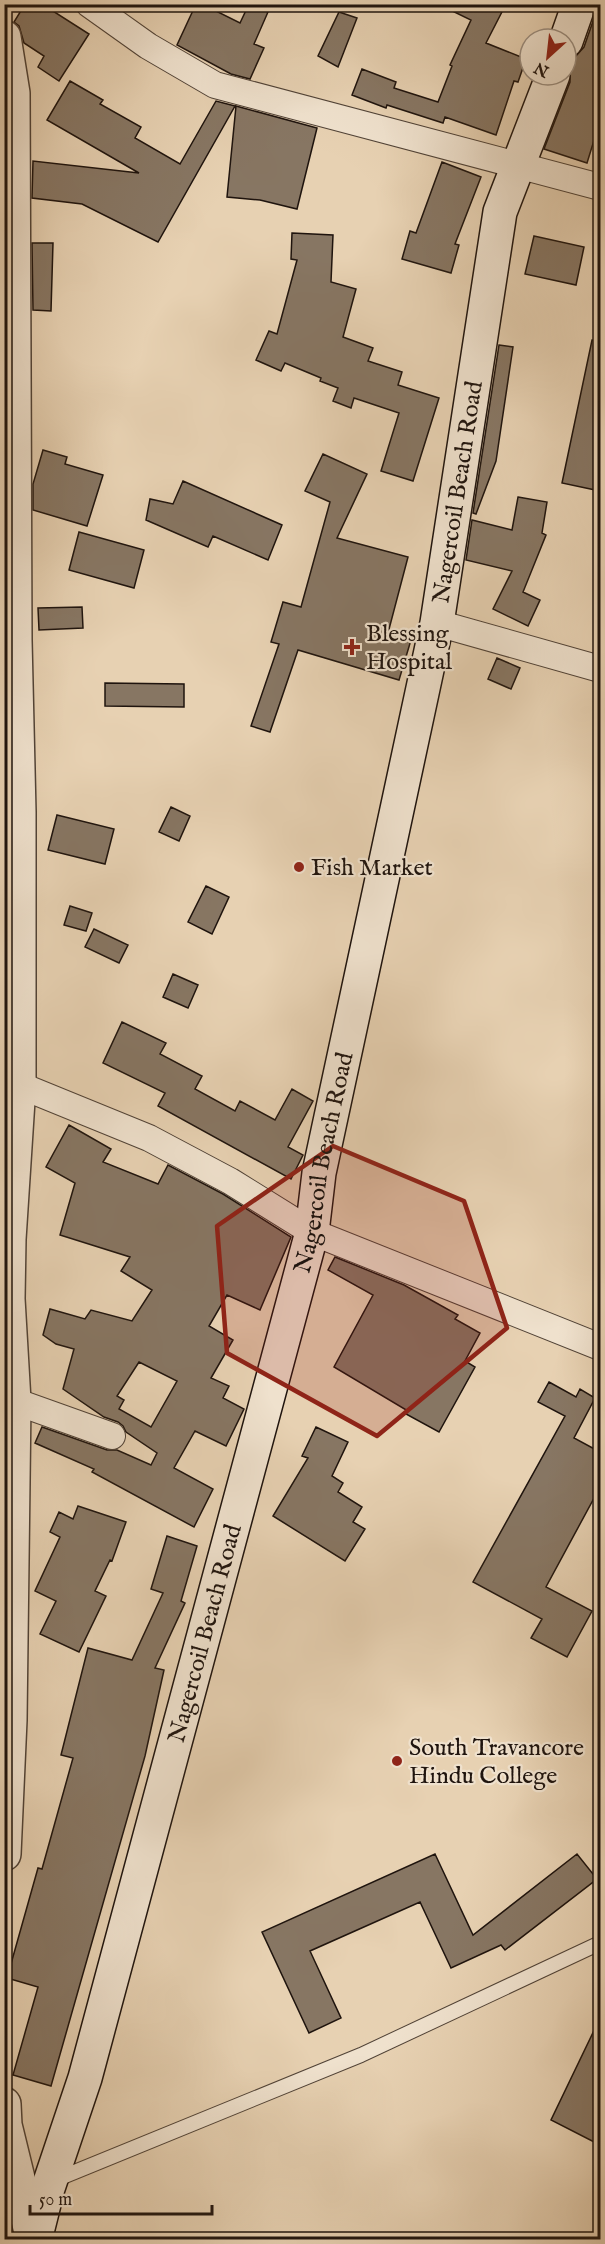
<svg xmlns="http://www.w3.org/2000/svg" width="605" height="2244" font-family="'IM FELL English',serif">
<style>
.building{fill:#877663;stroke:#1f140e;stroke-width:1.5;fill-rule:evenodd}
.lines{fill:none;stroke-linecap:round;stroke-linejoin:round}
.service-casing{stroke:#514337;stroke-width:16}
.minor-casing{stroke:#514337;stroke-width:28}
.tertiary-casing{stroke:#514337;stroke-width:36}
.secondary-casing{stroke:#1f140e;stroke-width:36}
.service{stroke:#efe1cd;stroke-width:14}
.minor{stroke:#efe1cd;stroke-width:26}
.tertiary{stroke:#efe1cd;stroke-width:33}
.secondary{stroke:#efe1cd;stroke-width:33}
.marked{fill:#8f2418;fill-opacity:0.2;stroke:#8f2418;stroke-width:4.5;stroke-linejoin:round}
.poi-dot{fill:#8f2418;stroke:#efe1cd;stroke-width:2}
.labels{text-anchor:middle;stroke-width:4.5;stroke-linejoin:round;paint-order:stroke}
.street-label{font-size:24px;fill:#1f140e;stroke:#efe1cd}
.poi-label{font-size:24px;fill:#1f140e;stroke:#efe1cd;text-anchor:start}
</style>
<rect width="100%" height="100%" fill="#e7d1b2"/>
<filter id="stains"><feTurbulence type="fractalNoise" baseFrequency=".00333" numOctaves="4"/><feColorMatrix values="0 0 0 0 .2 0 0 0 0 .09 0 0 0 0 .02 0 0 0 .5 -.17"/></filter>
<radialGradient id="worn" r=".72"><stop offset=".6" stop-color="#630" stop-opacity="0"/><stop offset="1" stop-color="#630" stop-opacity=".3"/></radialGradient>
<path class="building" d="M 25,4 L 42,4 L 89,34 L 59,81 L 38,67 L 44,56 L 24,43 L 19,26 L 14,22 Z
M 196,4 L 202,4 L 240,23 L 249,4 L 268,12 L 254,44 L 264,48 L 250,79 L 231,74 L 177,45 Z
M 438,4 L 506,4 L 486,43 L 526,59 L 518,82 L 514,81 L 496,135 L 445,117 L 443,123 L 387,105 L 386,108 L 352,95 L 362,69 L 396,82 L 394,88 L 438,102 L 452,66 L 450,65 L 471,20 Z
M 599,4 L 600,4 L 600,121 L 587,163 L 544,149 L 570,82 L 570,68 L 575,57 L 584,47 Z
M 339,12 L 357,18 L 338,67 L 318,56 Z
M 70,81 L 103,100 L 100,104 L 141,127 L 135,138 L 180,164 L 216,101 L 235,106 L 158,242 L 82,204 L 32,198 L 33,161 L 139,173 L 47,120 Z
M 236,106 L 317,128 L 297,209 L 260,200 L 227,197 Z
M 442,162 L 481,177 L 455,244 L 459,245 L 451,273 L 402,259 L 410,231 L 416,233 Z
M 292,233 L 333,235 L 331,282 L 356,289 L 343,337 L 373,348 L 368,361 L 402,372 L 398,385 L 439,398 L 413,481 L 381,471 L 399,413 L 354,398 L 351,408 L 333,401 L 338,388 L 320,381 L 321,378 L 285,363 L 281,371 L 256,360 L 269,331 L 277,334 L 297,260 L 291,259 Z
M 534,236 L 584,247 L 576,285 L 525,274 Z
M 32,243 L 53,243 L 51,311 L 33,310 Z
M 592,340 L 600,341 L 600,491 L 562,483 Z
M 499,345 L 513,347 L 496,461 L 476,514 L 473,513 Z
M 43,450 L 67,457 L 65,464 L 103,475 L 87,526 L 33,510 L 33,484 Z
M 323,454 L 367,474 L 337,538 L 408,557 L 388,633 L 411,640 L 399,680 L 298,650 L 270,732 L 251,726 L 279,644 L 271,642 L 283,602 L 301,607 L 330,502 L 305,491 Z
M 183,481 L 282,525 L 268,560 L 213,536 L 208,547 L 146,520 L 150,499 L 173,504 Z
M 518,497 L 547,502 L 542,533 L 546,535 L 523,592 L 540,600 L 528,626 L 493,609 L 512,571 L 466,560 L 472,520 L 512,530 Z
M 79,532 L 144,550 L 134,588 L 69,570 Z
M 82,607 L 83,628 L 39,630 L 38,608 Z
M 497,658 L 520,668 L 511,689 L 488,679 Z
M 105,683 L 184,684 L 184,707 L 105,706 Z
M 171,807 L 190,816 L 179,841 L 159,832 Z
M 57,815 L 114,829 L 105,864 L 48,850 Z
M 206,886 L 229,897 L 212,934 L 188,922 Z
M 70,906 L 92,913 L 86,931 L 64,925 Z
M 94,929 L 128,945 L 119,963 L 85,947 Z
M 173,974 L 198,985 L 188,1008 L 163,997 Z
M 122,1022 L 166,1043 L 160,1054 L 202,1076 L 195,1089 L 235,1111 L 240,1101 L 275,1120 L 292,1089 L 313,1101 L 288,1147 L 303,1155 L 291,1179 L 158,1106 L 165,1093 L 103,1063 Z
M 69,1125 L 111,1149 L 103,1162 L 158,1184 L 168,1165 L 223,1194 L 291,1237 L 260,1310 L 227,1295 L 209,1326 L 233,1340 L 211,1378 L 229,1386 L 223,1398 L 244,1409 L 226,1446 L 195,1431 L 174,1468 L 213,1489 L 194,1527 L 92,1472 L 94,1469 L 35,1443 L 42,1427 L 107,1450 L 117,1450 L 151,1465 L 157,1453 L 126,1432 L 123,1426 L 118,1422 L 104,1417 L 63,1389 L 74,1349 L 56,1344 L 43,1335 L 50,1309 L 85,1319 L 91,1310 L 132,1321 L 152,1290 L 121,1271 L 130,1257 L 60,1235 L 75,1183 L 46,1167 ZM 139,1362 L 177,1381 L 151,1427 L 119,1409 L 124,1400 L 117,1396 Z
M 335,1257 L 404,1285 L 458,1315 L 455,1319 L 480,1333 L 465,1361 L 475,1367 L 439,1432 L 406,1414 L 408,1411 L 334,1367 L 373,1295 L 328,1270 Z
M 549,1382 L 576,1397 L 580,1389 L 595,1398 L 574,1438 L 600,1452 L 600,1487 L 546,1587 L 592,1611 L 567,1657 L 531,1638 L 542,1619 L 473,1582 L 565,1416 L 538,1402 Z
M 316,1427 L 348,1442 L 332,1476 L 343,1483 L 338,1492 L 362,1507 L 353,1522 L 365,1529 L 345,1561 L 273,1516 L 308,1458 L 302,1456 Z
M 78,1506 L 126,1522 L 112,1561 L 110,1560 L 95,1591 L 106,1596 L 79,1652 L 40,1634 L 56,1601 L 35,1591 L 60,1537 L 50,1532 L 59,1512 L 73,1519 Z
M 167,1536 L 197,1546 L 181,1601 L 185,1603 L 155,1668 L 164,1670 L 145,1756 L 51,2086 L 13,2075 L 38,1987 L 7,1978 L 38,1868 L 42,1869 L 73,1758 L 61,1755 L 88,1648 L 132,1660 L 163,1593 L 151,1589 Z
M 435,1854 L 473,1935 L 577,1854 L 597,1879 L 505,1950 L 501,1945 L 451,1968 L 420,1902 L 310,1951 L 341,2018 L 309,2033 L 262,1932 Z
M 600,2018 L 600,2145 L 551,2120 Z"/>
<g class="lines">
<g class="service-casing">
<path id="service" d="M 55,2180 L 361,2055 L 600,1943"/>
</g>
<g class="minor-casing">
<path id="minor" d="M 89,4 L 148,46 L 215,85 L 600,187
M 437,623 L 600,669
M 19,1085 L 149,1138 L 230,1181 L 312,1232 L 600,1347
M 14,1401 L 112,1436"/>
</g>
<g class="tertiary-casing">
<path id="tertiary" d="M 4,37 L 13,93 L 15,640 L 19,812 L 19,1085 L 9,1239 L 8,1299 L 14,1401 L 10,1720 L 4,1854
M 4,2104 L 5,2125 L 33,2240"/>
</g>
<g class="secondary-casing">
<g id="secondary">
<path d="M 566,41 L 579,4"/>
<path id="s1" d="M 35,2240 L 48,2188 L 85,2078 L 312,1232 L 319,1173 L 437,623 L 500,212 L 553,75"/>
</g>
</g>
<use href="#service" class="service"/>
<use href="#minor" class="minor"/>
<use href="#tertiary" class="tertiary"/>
<use href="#secondary" class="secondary"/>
</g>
<path class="marked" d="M 333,1146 L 464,1201 L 507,1328 L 377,1436 L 227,1353 L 217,1226 Z"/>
<g class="poi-dot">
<path d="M349 638h6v6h6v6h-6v6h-6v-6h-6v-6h6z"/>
<circle cx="299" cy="867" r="6"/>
<circle cx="397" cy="1761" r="6"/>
</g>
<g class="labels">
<g class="street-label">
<text dy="8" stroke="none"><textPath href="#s1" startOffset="1800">Nagercoil Beach Road</textPath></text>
<text dy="8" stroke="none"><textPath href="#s1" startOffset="1116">Nagercoil Beach Road</textPath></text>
<text dy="8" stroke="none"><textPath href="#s1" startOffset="630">Nagercoil Beach Road</textPath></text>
</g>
<g class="poi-label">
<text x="366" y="641">Blessing<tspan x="366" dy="28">Hospital</tspan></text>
<text x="311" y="875">Fish Market</text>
<text x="409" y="1755">South Travancore<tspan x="409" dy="28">Hindu College</tspan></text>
</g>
</g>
<rect width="605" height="2244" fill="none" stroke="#e7d1b2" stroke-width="24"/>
<rect x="6" y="6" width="593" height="2232" fill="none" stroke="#1f140e" stroke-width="3"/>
<rect x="12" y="12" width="581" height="2220" fill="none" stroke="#1f140e" stroke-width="1.5"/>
<g transform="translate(548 57) rotate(207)"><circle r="28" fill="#efe1cd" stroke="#9c8f81" stroke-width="1.5"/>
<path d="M0-4.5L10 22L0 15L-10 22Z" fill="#8f2418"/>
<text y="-9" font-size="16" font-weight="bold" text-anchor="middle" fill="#1f140e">N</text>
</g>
<path d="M30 2205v9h182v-9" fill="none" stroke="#1f140e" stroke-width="3"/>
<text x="39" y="2205" font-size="18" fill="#1f140e" stroke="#efe1cd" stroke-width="4.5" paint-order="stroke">50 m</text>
<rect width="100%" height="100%" filter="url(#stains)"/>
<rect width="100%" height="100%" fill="url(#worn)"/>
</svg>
